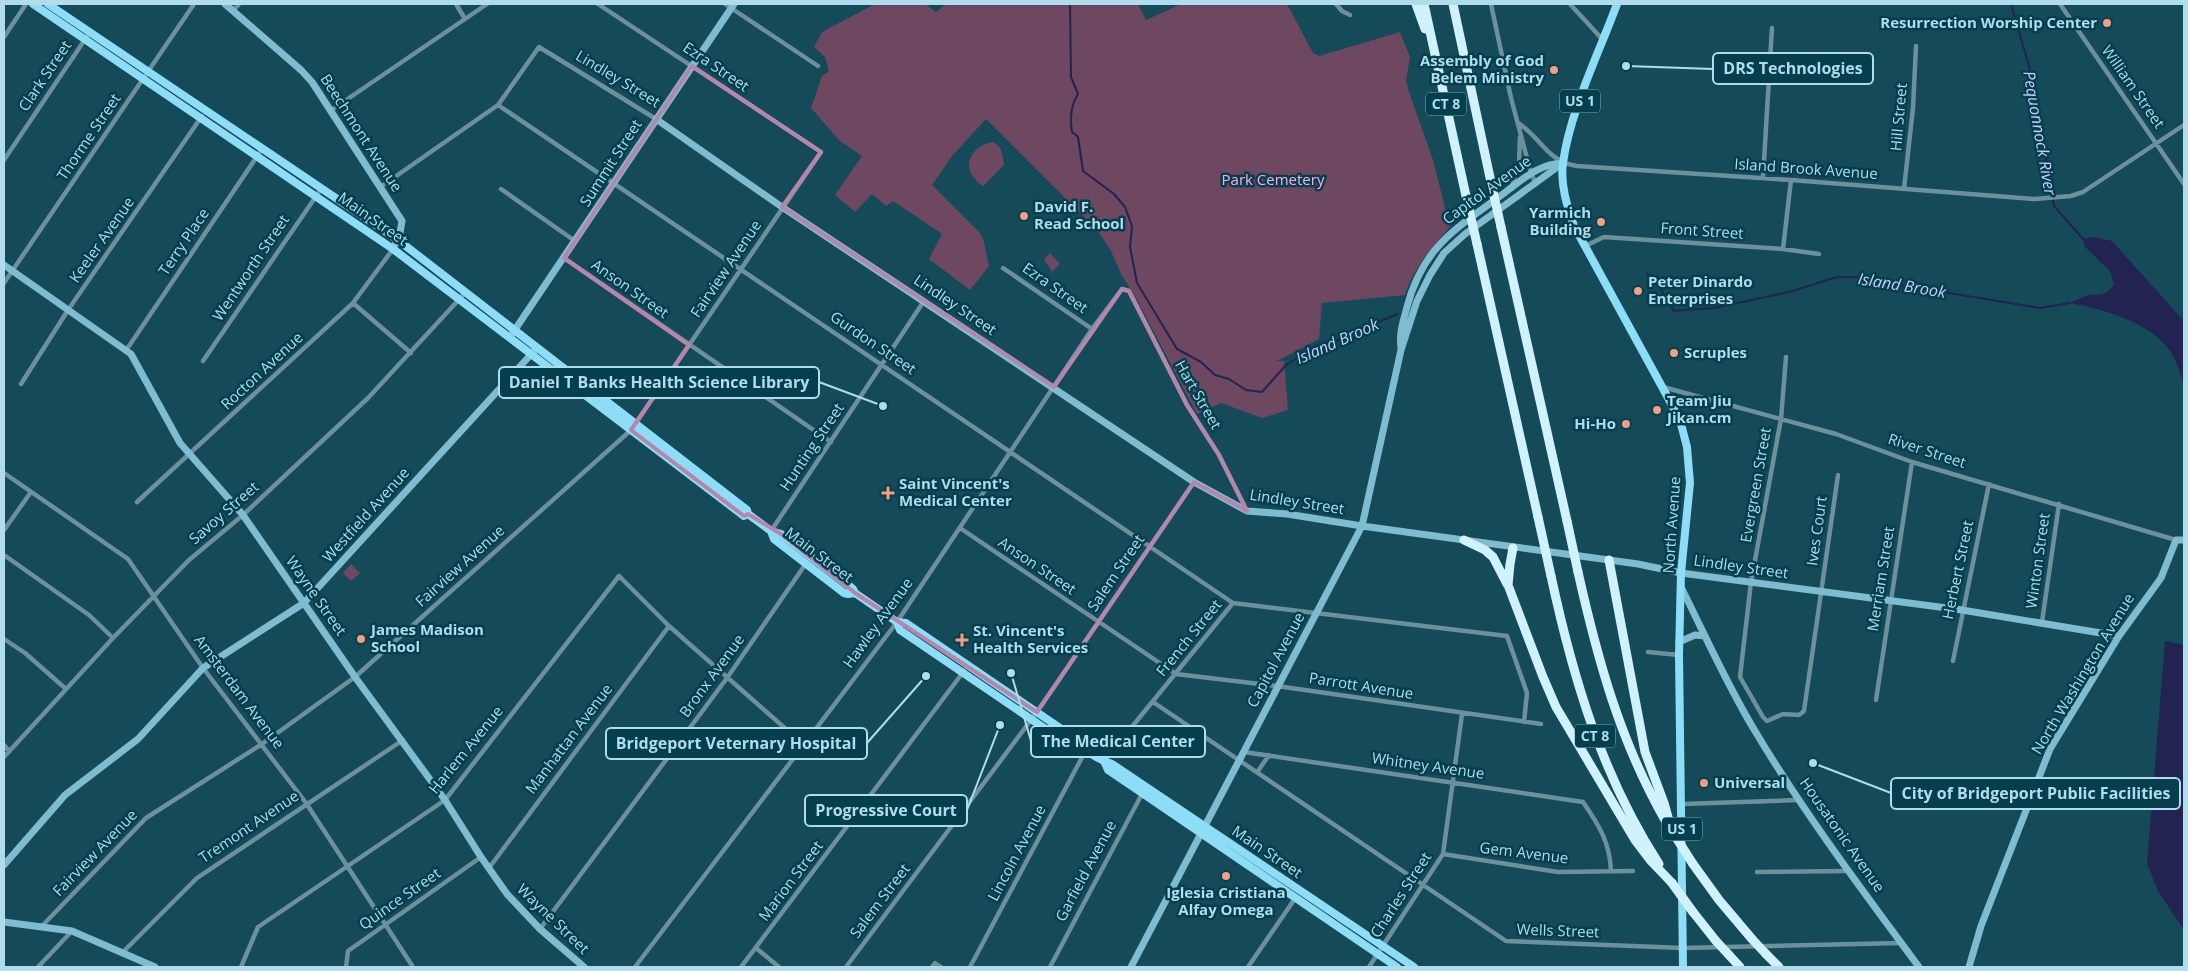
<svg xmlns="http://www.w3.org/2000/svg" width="2188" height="971" font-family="'Open Sans',sans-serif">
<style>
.green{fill:#6d4860}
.water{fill:#232351}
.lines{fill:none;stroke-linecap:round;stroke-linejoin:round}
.stream{stroke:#232351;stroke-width:2}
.street{stroke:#6c919d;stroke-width:4.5}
.secondary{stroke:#80bccf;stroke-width:7}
.primary{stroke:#8eddf6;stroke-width:8}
.highway{stroke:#cff2fd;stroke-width:9}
.highway-bridge{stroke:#cff2fd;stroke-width:9}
.marked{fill:none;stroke:#b884aa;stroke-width:4;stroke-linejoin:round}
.poi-dot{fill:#f39f82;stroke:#053f4e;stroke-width:2}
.labels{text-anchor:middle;stroke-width:5;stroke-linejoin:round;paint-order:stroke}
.shield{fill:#053f4e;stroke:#7dadbc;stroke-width:1}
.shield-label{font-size:14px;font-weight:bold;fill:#b0dceb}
.poi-label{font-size:15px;font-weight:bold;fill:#b0dceb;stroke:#053f4e;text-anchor:start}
.street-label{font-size:15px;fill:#b0dceb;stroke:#053f4e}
.park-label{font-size:15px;fill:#fdafe3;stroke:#053f4e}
.water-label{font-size:16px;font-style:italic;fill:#cacfff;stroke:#053f4e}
.leader{fill:none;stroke:#b0dceb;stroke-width:2}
.callout-dot{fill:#b0dceb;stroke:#053f4e;stroke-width:2}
.callout{fill:#053f4e;stroke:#b0dceb;stroke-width:2}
.callout-label{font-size:16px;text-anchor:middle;font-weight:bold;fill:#b0dceb}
</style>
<rect width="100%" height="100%" fill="#154a59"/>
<path class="green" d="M 875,4 L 925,4 L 936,12 L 946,4 L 1138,4 L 1146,20 L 1181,4 L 1287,4 L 1313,53 L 1319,56 L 1400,32 L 1410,57 L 1406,80 L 1409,92 L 1433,160 L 1450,227 C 1431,248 1414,267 1405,295 L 1322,303 L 1319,339 L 1277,361 L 1284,361 L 1288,410 L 1262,418 L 1221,403 L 1197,414 L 1134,294 L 1122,276 L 1111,251 L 1098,231 L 986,119 L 952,156 L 932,185 L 981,234 L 984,242 L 989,266 L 970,290 L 929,259 L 942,234 L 893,201 L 886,206 L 872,194 L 855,212 L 835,195 L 862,156 L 839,140 L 811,108 L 822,76 L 829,71 L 825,57 L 814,47 L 822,32 Z
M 992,142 C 1003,146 1002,154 1004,165 L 983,186 C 960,171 967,148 992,142 Z
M 1050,253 L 1060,264 L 1052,272 L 1044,259 Z
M 351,564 L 360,573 L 351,581 L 343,573 Z"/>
<path class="water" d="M 2094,237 L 2112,241 L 2184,321 L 2184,387 C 2181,375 2177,362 2170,351 C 2150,322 2103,309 2070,303 C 2075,301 2080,298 2085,296 C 2098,293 2106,298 2114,284 L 2110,271 L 2085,247 L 2083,239 Z
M 2165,641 L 2184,645 L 2184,930 L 2158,891 L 2147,864 Z"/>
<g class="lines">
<path class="stream" d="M 1070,4 L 1071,77 L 1078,94 C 1071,105 1070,120 1072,132 L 1078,137 L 1083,171 L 1114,194 L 1125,207 L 1132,226 L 1130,247 L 1137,283 L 1177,349 L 1201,362 L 1215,375 L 1229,379 L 1246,390 L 1262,392 L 1286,365 L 1297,358 L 1397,314
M 2011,4 L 2033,80 L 2054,206 L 2084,240
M 1647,273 L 1655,280 L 1674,311 L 1714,308 L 1789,292 L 1837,277 L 1859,277 L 1894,284 L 2040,308 L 2070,303"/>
<path class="street" d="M 456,4 L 465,19
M 725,4 L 818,66
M 1336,4 L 1342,11 L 1350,15
M 1491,4 L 1511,98 L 1531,173 L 1536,184
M 1570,4 L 1603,40
M 2060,4 L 2184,184
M 233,11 L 239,4
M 4,37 L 26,4
M 498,105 L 1233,603
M 330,111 L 487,4
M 1518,123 C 1541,137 1546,161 1577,166 L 1791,180 L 2035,199 L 2071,196 L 2083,192 L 2184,125
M 4,160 L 90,32
M 1763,178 L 1772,28
M 1512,186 L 1519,163 L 1520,137
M 379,188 L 498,105 L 539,47 L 656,119
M 501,189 L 575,241
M 1904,189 L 1913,108 L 1916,46
M 1585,246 L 1604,237 L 1783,249 L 1819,254
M 1783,249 L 1791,180
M 564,258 L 831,442
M 1003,268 L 1092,329
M 4,283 L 194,4
M 353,303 L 411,353
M 127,349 L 262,149
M 1786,357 L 1781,419 L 1751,582 L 1740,677 L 1763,717 L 1767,721 L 1783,714 L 1799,715 L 1804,711 L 1838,475
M 203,361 L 321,189
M 21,384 L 68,310 L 202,116
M 1663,387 L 1836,434 L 1912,462 L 2176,540
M 4,473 L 128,559 L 203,668 L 306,803 L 413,967
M 137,502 L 353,303 L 393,249
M 960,528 L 1176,674 L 1277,686 L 1541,724
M 4,530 L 31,492
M 771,531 L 924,301
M 4,555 L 89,615 L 113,638
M 2042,622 L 2059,504
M 4,639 L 25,653 L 66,689
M 1648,652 L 1679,655
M 1953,661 L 1989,484
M 1876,700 L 1912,462
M 1153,702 L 1506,941 L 1683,948 L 1901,943
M 4,745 L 9,751
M 1244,752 L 1583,802 C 1599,825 1610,843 1611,871
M 4,757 L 113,638 L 189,560 L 243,515 L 368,398 L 465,293
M 1104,761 L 1233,603 L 1507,636 L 1527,693 L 1524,722
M 1258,771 L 1269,755
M 1682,804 L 1799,800
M 1443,854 L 1558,872 L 1633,871
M 489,868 L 669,626
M 1757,872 L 1849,871
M 41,927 L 146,818 L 262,744 L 355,677 L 631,430 L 821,152 L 598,4
M 540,929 L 727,678 L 807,562
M 756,948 L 779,967
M 123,952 L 197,878 L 403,740
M 38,967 L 72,931
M 241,967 L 258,927 L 445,800 L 619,576 L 669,626 L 803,744
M 346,967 L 348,951 L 481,857
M 635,967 L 897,622 L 1092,329 L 1122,289 L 1129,291 L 1187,405 L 1219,455 L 1246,509
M 741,967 L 964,671
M 846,967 L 1037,712 L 1194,482
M 932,967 L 935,963 L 941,967
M 970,967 L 1086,750
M 1050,967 L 1143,792
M 1248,967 L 1296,897
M 1369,967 L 1443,854 L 1462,714"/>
<path class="secondary" d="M 225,4 L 301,70 L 312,82 L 402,221 L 400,233 L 393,249
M 656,119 L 782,207 L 1194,482 L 1247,511 L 1287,514 L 1362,526 L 1638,564 L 1681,573 L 1962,610 L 2119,636
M 4,265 L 131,354 L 180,443 L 243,515 L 355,677 L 445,800 L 481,857 L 507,894 L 540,929 L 584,967
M 510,337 L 734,4
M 1401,348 C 1399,333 1403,322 1407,307 C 1423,246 1456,229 1503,194 C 1522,180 1538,164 1563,163
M 1682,589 C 1706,637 1727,685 1755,731 C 1804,813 1862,890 1919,967
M 1679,642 L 1695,635 L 1705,636
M 4,865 L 65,795 L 138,739 L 203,668 L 304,603 L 535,350
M 4,922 L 72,931 L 155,967
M 1131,967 L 1362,526 L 1401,350 L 1417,301 L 1430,275 L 1444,253 L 1465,234 L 1563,163
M 1969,967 L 1981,926 L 2050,749 L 2119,636 L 2161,578 L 2176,540 L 2184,540"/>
<path class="primary" d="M 33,4 L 393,249 L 744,516 L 748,514
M 48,4 L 398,240 L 747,510 L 748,514 L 771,531 L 781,534 L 853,589 L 855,593 L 897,622 L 906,623 L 1082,743 C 1088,754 1100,760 1112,764 L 1414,967
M 1617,4 C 1599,53 1570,111 1563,163 C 1560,184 1567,206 1574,226 L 1672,405 L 1681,424 L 1687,447 L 1690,483 L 1681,573 L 1679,655 L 1683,967
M 771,531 L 774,539 L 844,593 L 848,594 L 855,593
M 897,622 L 900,630 L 1078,751 L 1086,750
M 1104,761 L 1108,770 L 1142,793 L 1397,967"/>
<path class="highway" d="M 1416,4 L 1425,29
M 1424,4 L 1468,205
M 1453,4 L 1492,187
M 1501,227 L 1567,521
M 1477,244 L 1538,517
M 1464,540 L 1485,550 L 1493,557 L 1507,584
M 1513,548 L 1510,564 L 1508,585 L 1543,677 L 1556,707 L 1635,840 L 1651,861 L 1672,883
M 1609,560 L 1645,752 L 1664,803 L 1672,831
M 1578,572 C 1598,661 1620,741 1665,820
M 1551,576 C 1573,678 1602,776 1659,864
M 1693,864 L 1719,900 L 1752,939
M 1693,912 L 1716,941
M 1766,954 L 1779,967
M 1729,955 L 1740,967"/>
<path class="highway-bridge" d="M 1492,187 L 1501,227
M 1468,205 L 1477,244
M 1538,517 L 1551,576
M 1567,521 L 1578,572
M 1672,831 L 1693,864
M 1672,883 L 1693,912
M 1752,939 L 1766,954
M 1716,941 L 1729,955"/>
</g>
<path class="marked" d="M 692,66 L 821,152 L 782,207 L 1054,387 L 1122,289 L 1129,291 L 1187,405 L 1219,455 L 1247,511 L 1194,482 L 1037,712 L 855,593 L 781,534 L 748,514 L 744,516 L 631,430 L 689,345 L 564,258 Z"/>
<g class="poi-dot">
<circle cx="2107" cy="23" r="5"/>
<circle cx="1554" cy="70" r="5"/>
<circle cx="1024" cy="216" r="5"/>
<circle cx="1601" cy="222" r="5"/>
<circle cx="1638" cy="291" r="5"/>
<circle cx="1674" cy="353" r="5"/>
<circle cx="1657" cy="410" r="5"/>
<circle cx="1626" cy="424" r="5"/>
<path d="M885.5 485.5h5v5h5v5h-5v5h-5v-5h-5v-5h5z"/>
<circle cx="361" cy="639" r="5"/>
<path d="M959.5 632.5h5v5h5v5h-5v5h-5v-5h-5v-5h5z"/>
<circle cx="1704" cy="783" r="5"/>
<circle cx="1226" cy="876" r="5"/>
</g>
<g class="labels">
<g class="shield">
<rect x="1560" y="89.5" width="40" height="23" rx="4"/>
<rect x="1426" y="92.5" width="40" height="23" rx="4"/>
<rect x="1575" y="724.5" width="40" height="23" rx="4"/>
<rect x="1662" y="817.5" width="40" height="23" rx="4"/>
</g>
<g class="shield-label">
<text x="1580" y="106">US 1</text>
<text x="1446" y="109">CT 8</text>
<text x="1595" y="741">CT 8</text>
<text x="1682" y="834">US 1</text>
</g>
<g class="poi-label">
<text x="2097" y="28" text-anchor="end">Resurrection Worship Center</text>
<text x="1544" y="66" text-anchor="end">Assembly of God<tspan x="1544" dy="17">Belem Ministry</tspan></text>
<text x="1034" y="212">David F.<tspan x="1034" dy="17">Read School</tspan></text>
<text x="1591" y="218" text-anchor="end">Yarmich<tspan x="1591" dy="17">Building</tspan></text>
<text x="1648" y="287">Peter Dinardo<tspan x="1648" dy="17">Enterprises</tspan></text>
<text x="1684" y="358">Scruples</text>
<text x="1667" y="406">Team Jiu<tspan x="1667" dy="17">Jikan.cm</tspan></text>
<text x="1616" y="429" text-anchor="end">Hi-Ho</text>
<text x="899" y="489">Saint Vincent's<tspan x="899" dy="17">Medical Center</tspan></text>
<text x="371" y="635">James Madison<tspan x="371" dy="17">School</tspan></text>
<text x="973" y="636">St. Vincent's<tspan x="973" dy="17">Health Services</tspan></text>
<text x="1714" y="788">Universal</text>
<text x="1226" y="898" text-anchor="middle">Iglesia Cristiana<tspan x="1226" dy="17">Alfay Omega</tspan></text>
</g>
<g class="street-label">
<text transform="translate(716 67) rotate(34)" y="5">Ezra Street</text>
<text transform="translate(45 76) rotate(-56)" y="5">Clark Street</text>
<text transform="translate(618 79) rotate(31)" y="5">Lindley Street</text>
<text transform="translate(2133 87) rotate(55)" y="5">William Street</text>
<text transform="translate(1899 117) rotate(-85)" y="5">Hill Street</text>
<text transform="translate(361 133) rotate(57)" y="5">Beechmont Avenue</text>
<text transform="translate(89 137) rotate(-56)" y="5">Thorme Street</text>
<text transform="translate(611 163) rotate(-57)" y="5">Summit Street</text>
<text transform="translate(1806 169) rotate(4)" y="5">Island Brook Avenue</text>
<text transform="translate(1487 190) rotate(-36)" y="5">Capitol Avenue</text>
<text transform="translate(373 219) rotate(35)" y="5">Main Street</text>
<text transform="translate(1702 231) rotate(4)" y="5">Front Street</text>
<text transform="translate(102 240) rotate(-55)" y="5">Keeler Avenue</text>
<text transform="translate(184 242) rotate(-56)" y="5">Terry Place</text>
<text transform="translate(251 268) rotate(-56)" y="5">Wentworth Street</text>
<text transform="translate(726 269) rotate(-56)" y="5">Fairview Avenue</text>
<text transform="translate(1055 288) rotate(35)" y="5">Ezra Street</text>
<text transform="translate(630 289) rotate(35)" y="5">Anson Street</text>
<text transform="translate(955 305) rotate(34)" y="5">Lindley Street</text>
<text transform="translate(873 343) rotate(34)" y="5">Gurdon Street</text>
<text transform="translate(262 371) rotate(-43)" y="5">Rocton Avenue</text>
<text transform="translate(1198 395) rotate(60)" y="5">Hart Street</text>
<text transform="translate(812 447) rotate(-56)" y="5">Hunting Street</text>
<text transform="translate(1927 451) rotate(18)" y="5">River Street</text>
<text transform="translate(1756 485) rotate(-80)" y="5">Evergreen Street</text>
<text transform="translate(1297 502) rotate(9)" y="5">Lindley Street</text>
<text transform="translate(224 513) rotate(-41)" y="5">Savoy Street</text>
<text transform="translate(366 515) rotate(-48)" y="5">Westfield Avenue</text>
<text transform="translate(1672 525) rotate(-86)" y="5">North Avenue</text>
<text transform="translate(1817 531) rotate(-82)" y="5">Ives Court</text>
<text transform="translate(819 555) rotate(37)" y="5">Main Street</text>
<text transform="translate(2038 561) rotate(-82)" y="5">Winton Street</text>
<text transform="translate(460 566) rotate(-42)" y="5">Fairview Avenue</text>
<text transform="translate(1037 566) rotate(34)" y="5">Anson Street</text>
<text transform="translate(1741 567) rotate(8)" y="5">Lindley Street</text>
<text transform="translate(1958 570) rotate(-78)" y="5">Herbert Street</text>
<text transform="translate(1116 573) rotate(-56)" y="5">Salem Street</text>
<text transform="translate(1881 579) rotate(-81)" y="5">Merriam Street</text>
<text transform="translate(316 596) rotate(55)" y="5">Wayne Street</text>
<text transform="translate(878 623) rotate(-54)" y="5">Hawley Avenue</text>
<text transform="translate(1189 638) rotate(-51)" y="5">French Street</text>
<text transform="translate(1276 660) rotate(-62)" y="5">Capitol Avenue</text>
<text transform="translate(2083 674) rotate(-59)" y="5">North Washington Avenue</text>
<text transform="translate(712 676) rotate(-54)" y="5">Bronx Avenue</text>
<text transform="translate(1361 686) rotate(9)" y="5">Parrott Avenue</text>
<text transform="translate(239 692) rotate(53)" y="5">Amsterdam Avenue</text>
<text transform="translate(569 739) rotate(-53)" y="5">Manhattan Avenue</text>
<text transform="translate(466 750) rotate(-51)" y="5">Harlem Avenue</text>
<text transform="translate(1428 766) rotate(8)" y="5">Whitney Avenue</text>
<text transform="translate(249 827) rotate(-34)" y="5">Tremont Avenue</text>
<text transform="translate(1842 835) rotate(55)" y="5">Housatonic Avenue</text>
<text transform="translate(1267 852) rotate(34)" y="5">Main Street</text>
<text transform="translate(95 853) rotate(-46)" y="5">Fairview Avenue</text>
<text transform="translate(1017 853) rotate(-62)" y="5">Lincoln Avenue</text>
<text transform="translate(1524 853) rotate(7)" y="5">Gem Avenue</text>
<text transform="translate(1086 871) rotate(-62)" y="5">Garfield Avenue</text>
<text transform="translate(791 881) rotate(-53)" y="5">Marion Street</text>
<text transform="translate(1401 895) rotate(-57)" y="5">Charles Street</text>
<text transform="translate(400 899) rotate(-35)" y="5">Quince Street</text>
<text transform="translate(880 901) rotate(-53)" y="5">Salem Street</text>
<text transform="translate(553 919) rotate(44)" y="5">Wayne Street</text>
<text transform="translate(1558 931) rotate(2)" y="5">Wells Street</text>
</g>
<g class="park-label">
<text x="1273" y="185">Park Cemetery</text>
</g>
<g class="water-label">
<text transform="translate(2040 133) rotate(80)" y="6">Pequonnock River</text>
<text transform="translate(1902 285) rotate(9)" y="6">Island Brook</text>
<text transform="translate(1337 341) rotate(-24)" y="6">Island Brook</text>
</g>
</g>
<path class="leader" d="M1626 66L1713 69M883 406L819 382M1011 673L1031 741M926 676L867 743M1813 763L1891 793M1000 725L967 810"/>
<g class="callout-dot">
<circle cx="1626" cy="66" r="5"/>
<circle cx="883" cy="406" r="5"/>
<circle cx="1011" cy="673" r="5"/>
<circle cx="926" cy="676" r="5"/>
<circle cx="1813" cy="763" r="5"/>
<circle cx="1000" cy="725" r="5"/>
</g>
<g class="callout">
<rect x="1713" y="53" width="160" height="31" rx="5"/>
<rect x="499" y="367" width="320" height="31" rx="5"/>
<rect x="1031" y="726" width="174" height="31" rx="5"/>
<rect x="606" y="728" width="261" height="31" rx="5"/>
<rect x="1891" y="778" width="289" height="31" rx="5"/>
<rect x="805" y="795" width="162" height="31" rx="5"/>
</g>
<g class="callout-label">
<text x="1793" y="74">DRS Technologies</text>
<text x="659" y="388">Daniel T Banks Health Science Library</text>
<text x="1118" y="747">The Medical Center</text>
<text x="736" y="749">Bridgeport Veternary Hospital</text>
<text x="2036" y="799">City of Bridgeport Public Facilities</text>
<text x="886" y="816">Progressive Court</text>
</g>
<rect width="2188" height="971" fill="none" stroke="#b0dceb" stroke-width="10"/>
</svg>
